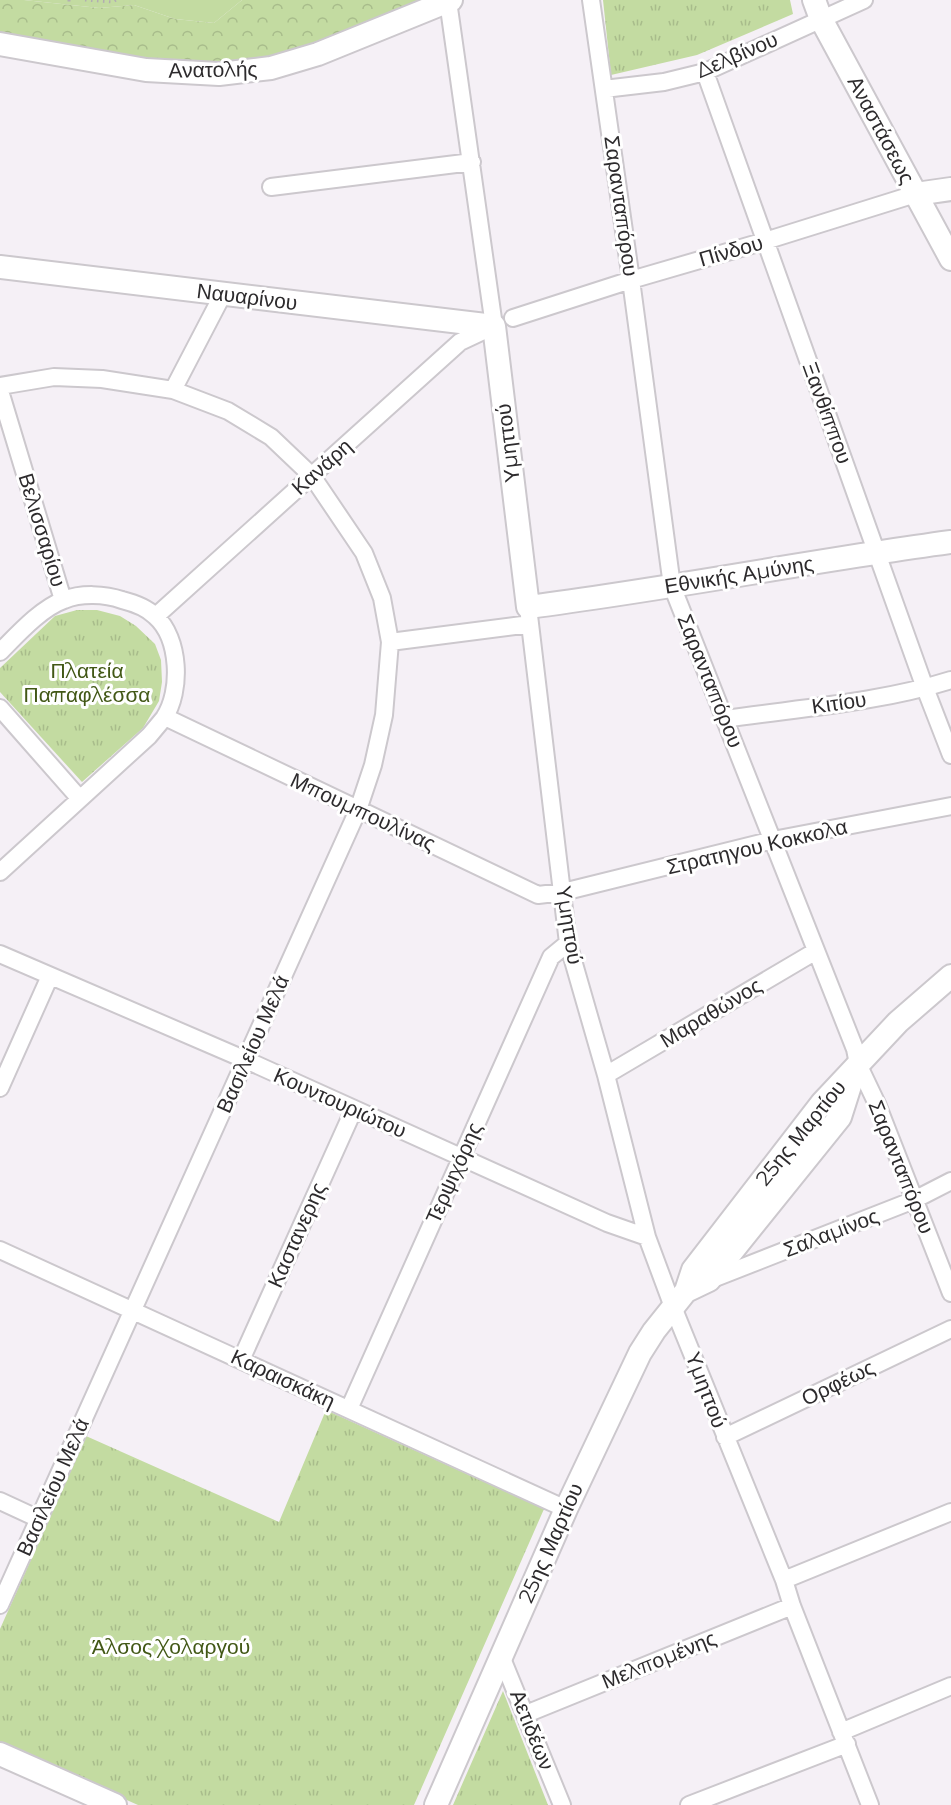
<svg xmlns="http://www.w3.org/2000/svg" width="951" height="1805" font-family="Montserrat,sans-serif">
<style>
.grass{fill:#c3dba1}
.forest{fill:url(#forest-crowns)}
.park{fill:url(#park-tufts)}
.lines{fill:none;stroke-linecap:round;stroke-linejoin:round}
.street-casing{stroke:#ccc8cd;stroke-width:20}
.secondary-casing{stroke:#ccc8cd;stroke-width:26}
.path{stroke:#b2aeb2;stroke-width:3;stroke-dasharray:1.5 4.5;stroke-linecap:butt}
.street{stroke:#fff;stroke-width:16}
.secondary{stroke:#fff;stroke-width:22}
.labels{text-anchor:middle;stroke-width:6;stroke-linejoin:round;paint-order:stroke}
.street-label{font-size:21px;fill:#2d2b2d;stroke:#fff}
.park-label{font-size:21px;fill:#425816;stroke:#fff}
</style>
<defs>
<pattern id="forest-crowns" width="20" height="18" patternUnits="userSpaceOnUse" patternTransform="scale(1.5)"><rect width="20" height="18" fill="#c3dba1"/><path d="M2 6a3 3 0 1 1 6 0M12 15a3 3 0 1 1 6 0" fill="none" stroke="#a8bc8b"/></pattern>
<pattern id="park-tufts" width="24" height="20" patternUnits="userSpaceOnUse" patternTransform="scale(1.5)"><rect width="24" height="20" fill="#c3dba1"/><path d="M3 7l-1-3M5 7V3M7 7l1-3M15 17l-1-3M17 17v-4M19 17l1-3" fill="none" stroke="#a8bc8b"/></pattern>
</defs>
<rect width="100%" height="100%" fill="#f5f0f6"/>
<path class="grass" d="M 24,0 L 242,0 L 214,23 L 175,19 L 134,5 L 99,8 Z"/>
<path class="forest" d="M 0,0 L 24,0 L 99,8 L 134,5 L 175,19 L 214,23 L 242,0 L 426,0 L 320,48 L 231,68 L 146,64 L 0,36 Z"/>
<path class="park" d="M 603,0 L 790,0 L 793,14 L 697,55 L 611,75 Z
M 77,610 L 97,610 L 120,616 L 136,626 L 155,644 L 161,660 L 162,682 L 159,701 L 143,728 L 82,782 L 0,692 L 0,668 L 55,616 Z
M 326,1410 L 544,1509 L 414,1805 L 138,1805 L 0,1744 L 0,1629 L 86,1436 L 279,1522 Z
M 503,1691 L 548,1805 L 453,1805 Z"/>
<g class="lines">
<g class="street-casing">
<path id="street" d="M 591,0 L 631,280 L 672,586 L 855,1049 L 858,1064 L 877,1104 L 951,1293
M 705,72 L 925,688 L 951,755
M 604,89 L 664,82 L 705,72 L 864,0
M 271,187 L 472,162
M 513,318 L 631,280 L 765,241 L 925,191
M 0,386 L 54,377 L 102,379 L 173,390 L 228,411 L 271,437 L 312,476 L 364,553 L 382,598 L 390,642 L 384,715 L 373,765 L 358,810 L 0,1605
M 173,390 L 223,294
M 0,391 L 63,600
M 528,607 L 568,943 L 606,1075 L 647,1237 L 673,1307 L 784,1580 L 792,1606 L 870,1805
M 156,616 L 460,342 L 494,326 L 448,1
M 390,642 L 530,624
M 0,652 C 17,635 41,608 64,600 C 81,593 105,594 122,600 C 134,603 146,607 155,616 C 180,638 182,691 164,718 C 159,724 154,730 149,736 L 0,872
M 0,708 L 80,799
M 165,717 L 538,895 L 563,892 L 773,840 L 951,806
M 725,719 C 800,708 878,703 951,680
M 0,954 L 246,1060 L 607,1223 L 647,1237
M 606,1075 L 816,951
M 0,1088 L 50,976
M 0,1250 L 566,1509
M 710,1280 L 914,1200 L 951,1181
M 241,1360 L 354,1109
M 349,1409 L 551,957 L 568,943
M 725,1437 L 951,1329
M 0,1501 L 39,1519
M 784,1580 L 951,1512
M 501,1656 L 562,1805
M 526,1714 L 792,1606
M 841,1732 L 951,1686
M 689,1805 L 847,1744"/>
</g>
<g class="secondary-casing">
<path id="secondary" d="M 814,0 L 821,19 L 951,259
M 0,44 L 146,70 L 219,74 L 271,68 L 318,54 L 451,0
M 916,194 L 951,189
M 0,267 L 494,326 L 528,607 C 669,589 810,561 951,542
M 686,1291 L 709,1280 L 840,1117 L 854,1073
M 0,1754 L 115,1805
M 436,1805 L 566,1509 L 640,1353 L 654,1331 L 686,1291 L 693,1270 L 822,1103 L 898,1022 L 951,976"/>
</g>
<path class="path" d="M 69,0 L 69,2 L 70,0
M 85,0 L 113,2 L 116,0"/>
<use href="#street" class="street"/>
<use href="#secondary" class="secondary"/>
</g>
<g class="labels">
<g class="street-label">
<text transform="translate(737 55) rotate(-23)" y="7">Δελβίνου</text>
<text transform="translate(213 70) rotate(-1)" y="7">Ανατολής</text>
<text transform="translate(881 130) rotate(62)" y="7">Αναστάσεως</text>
<text transform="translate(621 206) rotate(82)" y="7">Σαρανταπόρου</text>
<text transform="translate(731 251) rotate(-16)" y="7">Πίνδου</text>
<text transform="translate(247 297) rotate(7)" y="7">Ναυαρίνου</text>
<text transform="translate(827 413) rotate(70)" y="7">Ξανθίππου</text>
<text transform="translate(508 443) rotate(-97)" y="7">Υμηττού</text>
<text transform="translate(322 467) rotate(-42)" y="7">Κανάρη</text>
<text transform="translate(42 530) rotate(73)" y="7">Βελισσαρίου</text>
<text transform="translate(739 575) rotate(-9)" y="7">Εθνικής Αμύνης</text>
<text transform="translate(710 681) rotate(68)" y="7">Σαρανταπόρου</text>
<text transform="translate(839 703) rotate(-8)" y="7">Κιτίου</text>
<text transform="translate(363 812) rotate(25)" y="7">Μπουμπουλίνας</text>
<text transform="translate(757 847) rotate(-13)" y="7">Στρατηγου Κοκκολα</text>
<text transform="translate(569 925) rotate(81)" y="7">Υμηττού</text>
<text transform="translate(711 1013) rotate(-31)" y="7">Μαραθώνος</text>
<text transform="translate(253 1044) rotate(-66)" y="7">Βασιλείου Μελά</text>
<text transform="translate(340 1103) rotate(24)" y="7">Κουντουριώτου</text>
<text transform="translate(801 1133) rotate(-51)" y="7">25ης Μαρτίου</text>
<text transform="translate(901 1167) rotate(68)" y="7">Σαρανταπόρου</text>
<text transform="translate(454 1173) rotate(-66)" y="7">Τερψιχόρης</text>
<text transform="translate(831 1233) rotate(-21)" y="7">Σαλαμίνος</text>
<text transform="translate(297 1235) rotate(-66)" y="7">Καστανερης</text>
<text transform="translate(283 1379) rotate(25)" y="7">Καραισκάκη</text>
<text transform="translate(838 1383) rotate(-26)" y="7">Ορφέως</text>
<text transform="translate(706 1390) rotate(69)" y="7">Υμηττού</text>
<text transform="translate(53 1487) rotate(-66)" y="7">Βασιλείου Μελά</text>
<text transform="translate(551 1543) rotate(-66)" y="7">25ης Μαρτίου</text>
<text transform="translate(659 1660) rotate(-22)" y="7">Μελπομένης</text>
<text transform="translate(532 1730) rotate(68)" y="7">Αετιδέων</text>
</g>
<g class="park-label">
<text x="87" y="678">Πλατεία<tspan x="87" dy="24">Παπαφλέσσα</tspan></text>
<text x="171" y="1654">Άλσος Χολαργού</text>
</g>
</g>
</svg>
